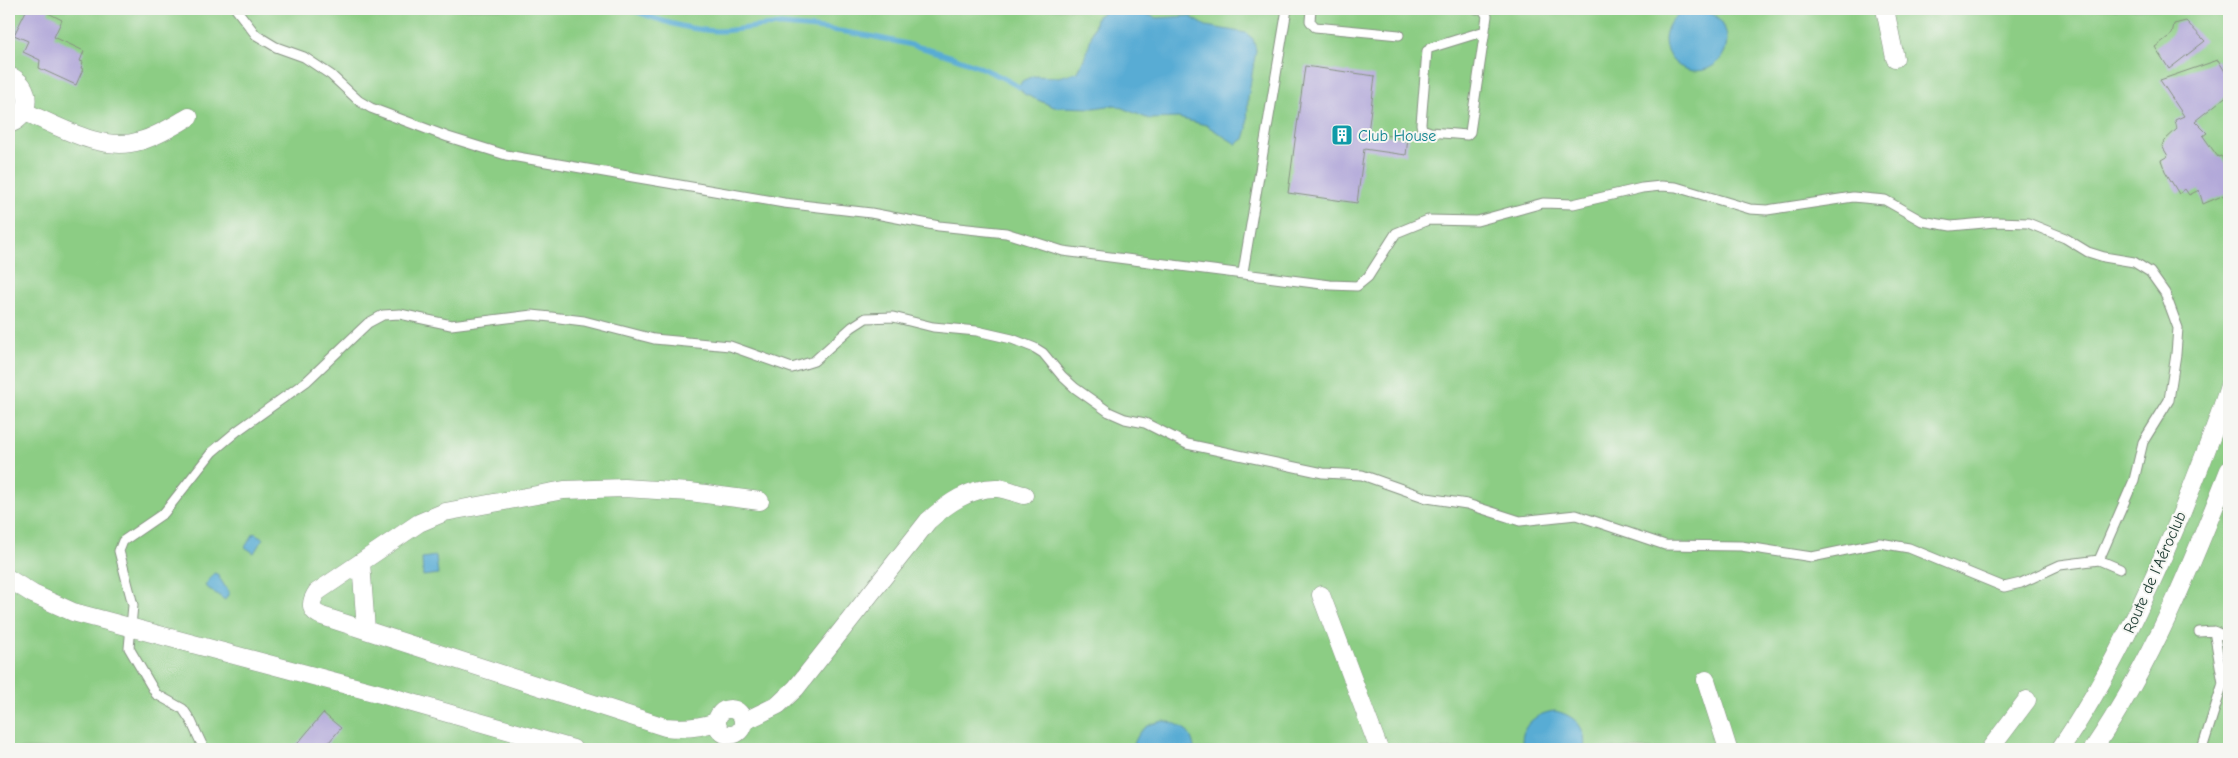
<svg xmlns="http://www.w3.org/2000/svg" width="2238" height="758" font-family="'Comic Neue',sans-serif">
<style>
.green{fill:#8ccd84;stroke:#56855c}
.water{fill:#59acd4;stroke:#3c7484}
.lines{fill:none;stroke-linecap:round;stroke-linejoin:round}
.stream{stroke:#59acd4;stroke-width:5}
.building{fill:#b2a9d9}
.service-casing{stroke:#869282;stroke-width:11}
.minor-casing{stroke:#869282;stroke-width:19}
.service{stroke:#fff;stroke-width:9}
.minor{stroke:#fff;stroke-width:18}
.labels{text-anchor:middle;stroke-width:4;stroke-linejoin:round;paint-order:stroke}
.culture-label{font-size:16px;fill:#0d838f;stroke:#f6f6f2;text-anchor:start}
.street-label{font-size:16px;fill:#1f3d34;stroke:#f6f6f2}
</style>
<rect width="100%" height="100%" fill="#f6f6f2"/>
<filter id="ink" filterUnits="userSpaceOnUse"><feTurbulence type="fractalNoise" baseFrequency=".02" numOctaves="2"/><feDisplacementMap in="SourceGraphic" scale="10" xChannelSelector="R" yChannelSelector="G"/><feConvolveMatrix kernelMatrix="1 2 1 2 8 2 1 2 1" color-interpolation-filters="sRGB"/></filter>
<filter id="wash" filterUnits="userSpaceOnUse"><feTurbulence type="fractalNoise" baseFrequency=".0096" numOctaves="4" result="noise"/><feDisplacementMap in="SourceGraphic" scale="20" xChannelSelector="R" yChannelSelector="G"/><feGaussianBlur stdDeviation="1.12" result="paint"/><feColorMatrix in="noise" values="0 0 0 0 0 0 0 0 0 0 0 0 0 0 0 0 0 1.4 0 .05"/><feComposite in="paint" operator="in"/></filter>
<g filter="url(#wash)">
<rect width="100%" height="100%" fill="#eee8d1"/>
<path class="green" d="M 9,9 L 2229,9 L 2229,749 L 9,749 Z"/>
<path class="water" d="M1665 40a31 31 0 1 1 62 0a31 31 0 1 1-62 0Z
M 1110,9 L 1131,9 L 1157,18 L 1189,16 L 1206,26 L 1246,33 L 1253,39 L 1256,50 L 1248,98 L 1247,129 L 1244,139 L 1236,144 L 1206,125 L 1178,118 L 1149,119 L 1115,105 L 1094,108 L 1054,107 L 1024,94 L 1019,87 L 1022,81 L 1033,76 L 1058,77 L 1078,72 L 1087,52 L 1097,16 Z
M 254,533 L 263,538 L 254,553 L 245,547 Z
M 436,556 L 438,574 L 423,576 L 422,558 Z
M 214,573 L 217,574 L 229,593 L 225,600 L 205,586 Z
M 1555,711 C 1574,715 1588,728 1584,749 L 1523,749 C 1518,727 1535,713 1555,711 Z
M 1164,721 C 1180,723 1193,732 1194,749 L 1133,749 C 1136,732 1147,723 1164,721 Z"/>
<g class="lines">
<path class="stream" d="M 629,9 C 658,20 686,30 717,31 C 739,31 760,24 782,25 C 856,30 955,48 1019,87"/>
</g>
<g id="blocks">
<path class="building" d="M 27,9 L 49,9 L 48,13 L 62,20 L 54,37 L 84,51 L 80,61 L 83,62 L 81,68 L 83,69 L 76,85 L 39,68 L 40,60 L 23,52 L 28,41 L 14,35 Z
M 2186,21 L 2205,41 L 2169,69 L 2155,47 L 2172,34 L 2174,24 Z
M 2218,60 L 2229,78 L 2229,94 L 2195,121 L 2207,133 L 2203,136 L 2218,157 L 2221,156 L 2229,167 L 2229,193 L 2203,204 L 2199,190 L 2189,195 L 2185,189 L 2179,194 L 2165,171 L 2161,160 L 2168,156 L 2162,146 L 2164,141 L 2177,129 L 2175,120 L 2184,116 L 2160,80 Z
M 1305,66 L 1375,76 L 1368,133 L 1408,138 L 1406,155 L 1364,149 L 1357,203 L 1288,193 Z
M 323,713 L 341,728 L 323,749 L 293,749 Z"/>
</g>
</g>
<g filter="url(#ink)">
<use href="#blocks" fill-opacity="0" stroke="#869282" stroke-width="1"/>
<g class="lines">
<g class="service-casing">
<path id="service" d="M 236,9 L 256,35 L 276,47 L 304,57 L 331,75 L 359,101 L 371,108 L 448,137 L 506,155 L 784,203 L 871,213 L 939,226 L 1006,233 L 1063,251 L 1330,285 L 1357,286 L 1368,277 L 1396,233 L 1428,220 L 1477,221 L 1543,203 L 1573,204 L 1642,188 L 1661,186 L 1676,187 L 1750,209 L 1767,210 L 1853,197 L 1885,200 L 1922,221 L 1951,226 L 1995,222 L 2028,223 L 2065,238 L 2088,252 L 2104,257 L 2134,262 L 2150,272 L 2165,293 L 2178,328 L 2176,354 L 2169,400 L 2143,442 L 2134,480 L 2099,560
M 1311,9 L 1310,21 L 1315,27 L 1399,35
M 1430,48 L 1485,31
M 1427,51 L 1421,124 L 1422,129 L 1430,132 L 1467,135 L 1470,132 L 1487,16 L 1483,9 L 1477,9
M 1243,272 L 1287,9
M 2199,632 L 2214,631 L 2229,638
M 204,749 L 191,721 L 183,709 L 156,694 L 129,648 L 133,605 L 119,551 L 123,541 L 164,513 L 212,452 L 237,431 L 307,381 L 368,323 L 383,315 L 400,314 L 451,325 L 532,315 L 551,317 L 584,321 L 654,339 L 730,346 L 792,368 L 814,361 L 852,327 L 866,318 L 893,317 L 933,327 L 977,331 L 1012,339 L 1035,348 L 1043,353 L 1062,376 L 1075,388 L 1109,412 L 1125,419 L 1145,423 L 1187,444 L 1323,473 L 1362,475 L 1427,498 L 1467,504 L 1520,521 L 1576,515 L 1665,545 L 1741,546 L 1812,557 L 1880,543 L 1909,548 L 2004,587 L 2021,583 L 2060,565 L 2099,560 L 2120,569
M 2202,749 L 2223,683 L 2214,631"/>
</g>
<g class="minor-casing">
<path id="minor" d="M 1885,9 L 1895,58
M 9,76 C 32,83 33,117 9,124
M 25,112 C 58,126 102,153 140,141 C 158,136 173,126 189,117
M 361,562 L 366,630
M 9,579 L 33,594 L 73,612 L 381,694 L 573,749
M 1321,595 L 1379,749
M 1706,680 L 1728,749
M717 722a13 13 0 1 1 26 0a13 13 0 1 1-26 0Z
M 716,722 C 699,728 684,729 665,727 L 322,616 C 309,611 310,602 317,592 L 419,523 L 445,512 L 564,490 L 624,488 L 690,492 L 760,501
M 743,722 L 778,705 L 796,688 L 928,521 C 947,504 970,487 998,488 C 1006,489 1016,493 1024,495
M 1990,749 L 2027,700
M 2060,749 C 2109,678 2146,597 2180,517 C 2197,474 2215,431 2229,386
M 2093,749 C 2152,663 2191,567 2229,470"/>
</g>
<use href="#service" class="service"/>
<use href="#minor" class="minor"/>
</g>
</g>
<defs>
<g id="building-square" transform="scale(1.125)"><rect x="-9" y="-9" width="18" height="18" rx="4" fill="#0f9aa8" stroke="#f6f6f2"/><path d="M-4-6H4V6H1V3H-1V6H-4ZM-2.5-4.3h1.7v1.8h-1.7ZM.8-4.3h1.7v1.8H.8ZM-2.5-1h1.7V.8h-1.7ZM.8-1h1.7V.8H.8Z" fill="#fff"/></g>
</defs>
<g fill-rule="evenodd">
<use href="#building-square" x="1342" y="135"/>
</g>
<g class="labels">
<g class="culture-label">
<text x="1358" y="141">Club House</text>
</g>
<g class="street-label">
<text transform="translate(2154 572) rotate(-66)" y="6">Route de l’Aéroclub</text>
</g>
</g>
<rect width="2238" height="758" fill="none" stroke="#f6f6f2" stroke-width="30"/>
</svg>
